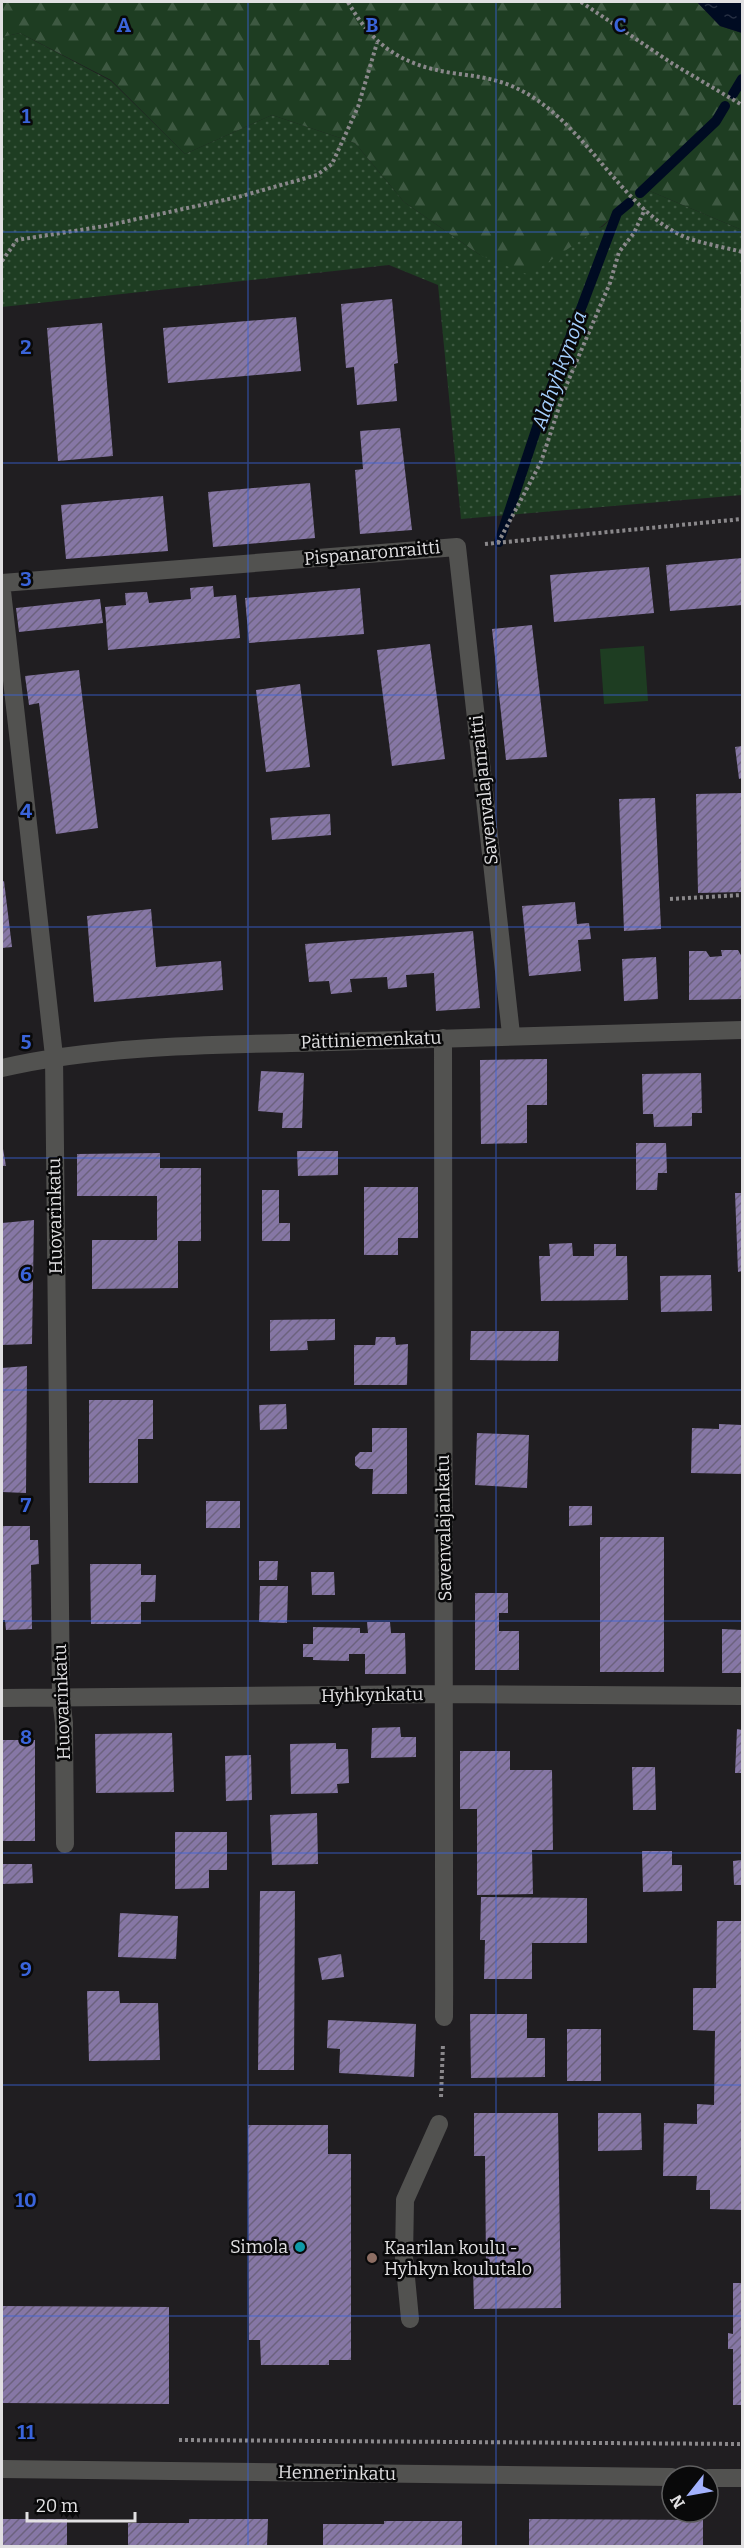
<svg xmlns="http://www.w3.org/2000/svg" width="744" height="2548" font-family="Bitter,serif">
<style>
.grass{fill:url(#grass-dots)}
.forest{fill:url(#forest-firs)}
.park{fill:#1e3d22}
.water{fill:url(#water-ripples)}
.lines{fill:none;stroke-linecap:round;stroke-linejoin:round}
.stream{stroke:#000b22;stroke-width:10}
.building{fill:url(#building-hatch)}
.path{stroke:#8a888b;stroke-width:4;stroke-dasharray:3 3;stroke-linecap:butt}
.minor{stroke:#525250;stroke-width:18}
.grid{fill:none;stroke:#3a64da;stroke-width:1.5;stroke-opacity:0.55}
.culture-dot{fill:#0f9aa8;stroke:#09090a;stroke-width:2}
.education-dot{fill:#8d6e63;stroke:#09090a;stroke-width:2}
.labels{text-anchor:middle;stroke-width:5;stroke-linejoin:round;paint-order:stroke}
.street-label{font-size:18px;fill:#e1e0e2;stroke:#09090a}
.poi-label{font-size:18px;fill:#e1e0e2;stroke:#09090a;text-anchor:end}
.water-label{font-size:20px;font-style:italic;fill:#a5cffe;stroke:#09090a}
.grid-label{font-size:20px;text-anchor:middle;font-weight:bold;fill:#3a64da;stroke:#09090a;stroke-width:5;stroke-linejoin:round;paint-order:stroke}
</style>
<defs>
<pattern id="grass-dots" width="8" height="8" patternUnits="userSpaceOnUse" patternTransform="scale(1.5)"><rect width="8" height="8" fill="#1e3d22"/><path d="M2 2h.1M6 6h.1" fill="none" stroke="#3e5942" stroke-width="1.8" stroke-linecap="round"/></pattern>
<pattern id="forest-firs" width="22" height="20" patternUnits="userSpaceOnUse" patternTransform="scale(1.5)"><rect width="22" height="20" fill="#1e3d22"/><path d="M5 1l3.5 6h-7zM16 11l3.5 6h-7z" fill="#3e5942"/></pattern>
<pattern id="water-ripples" width="26" height="14" patternUnits="userSpaceOnUse" patternTransform="scale(1.5)"><rect width="26" height="14" fill="#000b22"/><path d="M2 4q2-2 4 0t4 0M15 11q2-2 4 0t4 0" fill="none" stroke="#252e42"/></pattern>
<pattern id="building-hatch" width="6" height="6" patternUnits="userSpaceOnUse" patternTransform="scale(1.5)"><rect width="6" height="6" fill="#8677a5"/><path d="M-1 1l2-2M0 6l6-6M5 7l2-2" fill="none" stroke="#6c627e"/></pattern>
</defs>
<rect width="100%" height="100%" fill="#201e21"/>
<path class="grass" d="M 20,33 L 111,81 L 185,154 L 272,115 L 355,143 L 404,202 L 480,255 L 602,227 L 645,189 L 742,230 L 742,495 L 461,519 L 438,285 L 389,265 L 2,307 L 2,37 Z"/>
<path class="forest" d="M 2,2 L 697,2 L 720,26 L 742,33 L 742,230 L 645,189 L 602,226 L 529,275 L 480,255 L 404,202 L 355,143 L 272,115 L 185,154 L 111,80 L 20,33 L 2,37 Z"/>
<path class="park" d="M 644,646 L 648,701 L 604,704 L 600,649 Z"/>
<path class="water" d="M 697,2 L 742,2 L 742,33 L 720,26 Z"/>
<g class="lines">
<path class="stream" d="M 733,94 L 742,79
M 640,193 L 716,121 L 725,106
M 499,542 L 541,415 L 617,213 L 629,203"/>
</g>
<path class="building" d="M 392,299 L 398,363 L 394,364 L 397,401 L 357,405 L 354,367 L 346,368 L 341,304 Z
M 296,317 L 301,371 L 168,383 L 163,328 Z
M 102,323 L 113,456 L 58,461 L 47,328 Z
M 400,428 L 412,530 L 360,534 L 355,470 L 363,469 L 360,431 Z
M 310,483 L 315,538 L 213,547 L 208,492 Z
M 163,496 L 168,551 L 66,559 L 61,505 Z
M 742,558 L 742,605 L 670,611 L 666,565 Z
M 649,567 L 654,613 L 554,622 L 550,575 Z
M 213,586 L 214,597 L 236,595 L 240,638 L 108,650 L 105,607 L 126,605 L 125,593 L 147,592 L 149,603 L 191,599 L 190,588 Z
M 360,588 L 364,634 L 249,643 L 245,598 Z
M 100,599 L 103,623 L 19,632 L 16,608 Z
M 532,625 L 547,757 L 506,760 L 492,629 Z
M 430,644 L 445,759 L 392,766 L 377,650 Z
M 79,670 L 98,828 L 56,834 L 39,703 L 29,705 L 25,676 Z
M 300,684 L 310,767 L 266,772 L 256,690 Z
M 742,746 L 742,778 L 739,779 L 735,747 Z
M 742,793 L 742,892 L 698,893 L 696,794 Z
M 655,798 L 661,929 L 624,931 L 619,799 Z
M 330,814 L 331,835 L 272,840 L 270,818 Z
M 4,881 L 12,947 L 2,948 L 2,882 Z
M 575,902 L 577,924 L 589,923 L 591,939 L 578,940 L 581,971 L 529,976 L 522,906 Z
M 151,909 L 156,967 L 221,961 L 223,990 L 94,1002 L 87,916 Z
M 473,931 L 480,1008 L 436,1011 L 434,973 L 406,975 L 407,987 L 388,989 L 387,977 L 350,979 L 352,992 L 331,994 L 329,981 L 309,982 L 305,944 Z
M 721,950 L 738,950 L 742,957 L 742,999 L 689,1000 L 689,951 L 706,951 L 710,957 L 722,956 Z
M 656,957 L 658,999 L 624,1001 L 622,959 Z
M 547,1059 L 547,1105 L 527,1105 L 527,1143 L 481,1144 L 480,1060 Z
M 261,1071 L 304,1073 L 302,1128 L 282,1128 L 283,1113 L 258,1111 Z
M 701,1073 L 702,1113 L 692,1113 L 692,1126 L 654,1127 L 653,1114 L 643,1114 L 642,1074 Z
M 2,1143 L 6,1166 L 2,1166 Z
M 636,1143 L 666,1143 L 667,1173 L 658,1173 L 657,1190 L 636,1190 Z
M 297,1151 L 338,1151 L 338,1175 L 298,1176 Z
M 160,1153 L 160,1168 L 201,1168 L 201,1241 L 178,1241 L 178,1288 L 92,1289 L 92,1240 L 157,1240 L 157,1196 L 77,1196 L 77,1154 Z
M 364,1187 L 418,1187 L 418,1238 L 398,1238 L 398,1255 L 364,1255 Z
M 262,1190 L 279,1190 L 279,1223 L 290,1223 L 290,1241 L 262,1241 Z
M 735,1193 L 742,1193 L 742,1271 L 738,1272 Z
M 34,1220 L 32,1344 L 2,1345 L 2,1223 Z
M 572,1243 L 573,1256 L 594,1256 L 594,1244 L 616,1244 L 616,1256 L 627,1256 L 628,1300 L 541,1301 L 539,1256 L 550,1256 L 549,1244 Z
M 711,1275 L 712,1311 L 661,1312 L 660,1276 Z
M 335,1319 L 335,1340 L 307,1341 L 308,1350 L 270,1351 L 270,1320 Z
M 471,1331 L 559,1331 L 558,1361 L 470,1360 Z
M 376,1337 L 395,1337 L 396,1345 L 408,1344 L 407,1385 L 354,1385 L 354,1345 L 375,1345 Z
M 27,1366 L 26,1493 L 2,1492 L 2,1368 Z
M 89,1400 L 153,1400 L 153,1439 L 138,1439 L 138,1483 L 89,1483 Z
M 286,1404 L 287,1429 L 260,1430 L 259,1405 Z
M 719,1424 L 742,1425 L 742,1474 L 691,1473 L 692,1428 L 719,1429 Z
M 372,1428 L 407,1428 L 407,1494 L 372,1494 L 373,1469 L 360,1469 L 355,1465 L 355,1457 L 360,1452 L 372,1452 Z
M 477,1433 L 529,1435 L 527,1488 L 475,1485 Z
M 206,1501 L 240,1501 L 240,1528 L 206,1528 Z
M 569,1506 L 592,1506 L 592,1525 L 569,1526 Z
M 2,1526 L 30,1526 L 30,1540 L 38,1540 L 39,1564 L 31,1565 L 32,1629 L 6,1630 L 5,1620 L 2,1620 Z
M 600,1537 L 664,1537 L 664,1672 L 600,1672 Z
M 259,1561 L 278,1561 L 277,1580 L 259,1580 Z
M 90,1564 L 141,1564 L 141,1575 L 156,1575 L 155,1602 L 141,1602 L 141,1624 L 91,1624 Z
M 311,1572 L 334,1572 L 335,1595 L 312,1595 Z
M 260,1586 L 288,1586 L 287,1623 L 259,1622 Z
M 475,1593 L 508,1593 L 508,1613 L 499,1613 L 499,1631 L 519,1631 L 519,1670 L 475,1670 Z
M 367,1622 L 390,1622 L 391,1633 L 405,1633 L 406,1674 L 365,1674 L 365,1654 L 349,1654 L 349,1661 L 313,1660 L 313,1657 L 303,1657 L 303,1644 L 313,1644 L 313,1627 L 360,1628 L 360,1633 L 368,1633 Z
M 722,1629 L 742,1630 L 742,1673 L 722,1673 Z
M 400,1727 L 401,1737 L 416,1737 L 416,1757 L 371,1758 L 372,1728 Z
M 737,1729 L 742,1730 L 742,1773 L 735,1773 Z
M 172,1733 L 174,1792 L 96,1793 L 95,1734 Z
M 2,1740 L 35,1740 L 35,1841 L 2,1841 Z
M 336,1743 L 336,1749 L 348,1749 L 349,1783 L 337,1784 L 338,1793 L 291,1794 L 290,1744 Z
M 460,1751 L 510,1751 L 510,1770 L 552,1770 L 553,1850 L 532,1850 L 533,1894 L 477,1895 L 477,1809 L 460,1809 Z
M 251,1755 L 252,1800 L 226,1801 L 225,1756 Z
M 632,1767 L 655,1767 L 656,1810 L 633,1810 Z
M 317,1813 L 318,1864 L 272,1865 L 270,1815 Z
M 175,1832 L 227,1832 L 227,1870 L 209,1870 L 209,1888 L 175,1889 Z
M 642,1851 L 672,1851 L 672,1865 L 682,1865 L 682,1891 L 643,1892 Z
M 742,1860 L 742,1885 L 734,1885 L 733,1861 Z
M 2,1864 L 32,1864 L 33,1883 L 2,1884 Z
M 260,1891 L 295,1891 L 294,2070 L 258,2070 Z
M 481,1897 L 587,1898 L 587,1943 L 532,1943 L 532,1979 L 484,1979 L 485,1940 L 480,1940 Z
M 120,1913 L 178,1916 L 176,1959 L 118,1957 Z
M 717,1921 L 742,1921 L 742,2210 L 710,2209 L 710,2190 L 696,2190 L 697,2176 L 663,2176 L 664,2123 L 697,2124 L 697,2104 L 714,2105 L 715,2031 L 693,2030 L 693,1988 L 716,1988 Z
M 341,1954 L 344,1977 L 322,1980 L 318,1958 Z
M 87,1991 L 119,1991 L 120,2003 L 158,2003 L 160,2060 L 89,2061 Z
M 470,2014 L 527,2014 L 527,2038 L 545,2038 L 545,2077 L 471,2078 Z
M 328,2020 L 416,2024 L 414,2077 L 339,2073 L 340,2049 L 327,2048 Z
M 567,2029 L 601,2029 L 601,2081 L 567,2081 Z
M 474,2113 L 558,2113 L 561,2308 L 474,2309 L 473,2267 L 486,2267 L 485,2156 L 474,2156 Z
M 598,2113 L 641,2113 L 642,2150 L 598,2151 Z
M 248,2125 L 328,2125 L 328,2154 L 351,2154 L 351,2360 L 329,2360 L 329,2365 L 261,2365 L 260,2340 L 249,2340 Z
M 733,2283 L 742,2283 L 742,2405 L 733,2405 L 733,2349 L 728,2349 L 728,2333 L 733,2334 Z
M 2,2306 L 169,2307 L 169,2404 L 2,2403 Z
M 2,2519 L 67,2519 L 67,2546 L 2,2546 Z
M 189,2519 L 268,2519 L 267,2546 L 128,2546 L 128,2523 L 189,2523 Z
M 529,2519 L 703,2520 L 703,2546 L 529,2546 Z
M 384,2521 L 462,2521 L 462,2546 L 323,2546 L 323,2524 L 384,2524 Z"/>
<g class="lines">
<path class="path" d="M 348,2 C 373,46 402,65 452,73 C 474,76 494,78 514,87 C 584,118 620,209 685,237 C 703,244 724,247 742,252
M 581,2 L 673,64 L 742,105
M 2,261 L 17,240 L 105,226 L 238,197 L 317,175 L 332,164 L 358,107 L 377,43
M 498,543 L 541,462 L 566,386 L 610,283 L 619,252 L 634,233 L 645,209
M 485,544 L 742,519
M 670,899 L 742,895
M 441,2097 L 443,2044
M 179,2440 L 742,2444"/>
<path class="minor" d="M 2,583 L 457,547 L 511,1034
M 2,591 L 54,1056 L 61,1699 L 64,1723 L 65,1844
M 443,1038 C 442,1365 446,1691 444,2017
M 2,1068 C 104,1044 224,1045 330,1042 C 468,1038 605,1033 742,1030
M 2,1698 L 446,1694 L 742,1696
M 410,2319 L 404,2257 L 405,2200 L 439,2124
M 2,2469 L 672,2477
M 708,2478 L 742,2478"/>
</g>
<path class="grid" d="M 248,2 L 248,2546M 496,2 L 496,2546M 2,232 L 742,232M 2,463 L 742,463M 2,695 L 742,695M 2,927 L 742,927M 2,1158 L 742,1158M 2,1390 L 742,1390M 2,1621 L 742,1621M 2,1853 L 742,1853M 2,2085 L 742,2085M 2,2316 L 742,2316"/>
<circle class="culture-dot" cx="300" cy="2247" r="6"/>
<circle class="education-dot" cx="372" cy="2258" r="6"/>
<g class="labels">
<g class="street-label">
<text transform="translate(372 553) rotate(-5)" y="6">Pispanaronraitti</text>
<text transform="translate(484 790) rotate(-96)" y="6">Savenvalajanraitti</text>
<text transform="translate(371 1040) rotate(-2)" y="6">Pättiniemenkatu</text>
<text transform="translate(55 1216) rotate(-91)" y="6">Huovarinkatu</text>
<text transform="translate(444 1528) rotate(-91)" y="6">Savenvalajankatu</text>
<text transform="translate(372 1695) rotate(-1)" y="6">Hyhkynkatu</text>
<text transform="translate(62 1702) rotate(-92)" y="6">Huovarinkatu</text>
<text transform="translate(337 2473) rotate(1)" y="6">Hennerinkatu</text>
</g>
<g class="poi-label">
<text x="288" y="2253">Simola</text>
<text x="384" y="2254" text-anchor="start">Kaarilan koulu -<tspan x="384" dy="21">Hyhkyn koulutalo</tspan></text>
</g>
<g class="water-label">
<text transform="translate(559 370) rotate(-70)" y="7">Alahyhkynoja</text>
</g>
</g>
<g class="grid-label">
<text x="124" y="32">A</text>
<text x="372" y="32">B</text>
<text x="620" y="32">C</text>
<text x="26" y="123">1</text>
<text x="26" y="354">2</text>
<text x="26" y="586">3</text>
<text x="26" y="818">4</text>
<text x="26" y="1049">5</text>
<text x="26" y="1281">6</text>
<text x="26" y="1512">7</text>
<text x="26" y="1744">8</text>
<text x="26" y="1976">9</text>
<text x="26" y="2207">10</text>
<text x="26" y="2439">11</text>
</g>
<rect width="744" height="2548" fill="none" stroke="#e1e0e2" stroke-width="6"/>
<g transform="translate(690 2494) rotate(239)"><circle r="28" fill="#09090a" stroke="#5f5f60" stroke-width="1.5"/>
<path d="M0-4.5L10 22L0 15L-10 22Z" fill="#a3b2fd"/>
<text y="-9" font-size="16" font-weight="bold" text-anchor="middle" fill="#e1e0e2">N</text>
</g>
<path d="M27 2512v9h108v-9" fill="none" stroke="#e1e0e2" stroke-width="3"/>
<text x="36" y="2512" font-size="18" fill="#e1e0e2" stroke="#09090a" stroke-width="4.5" paint-order="stroke">20 m</text>
</svg>
